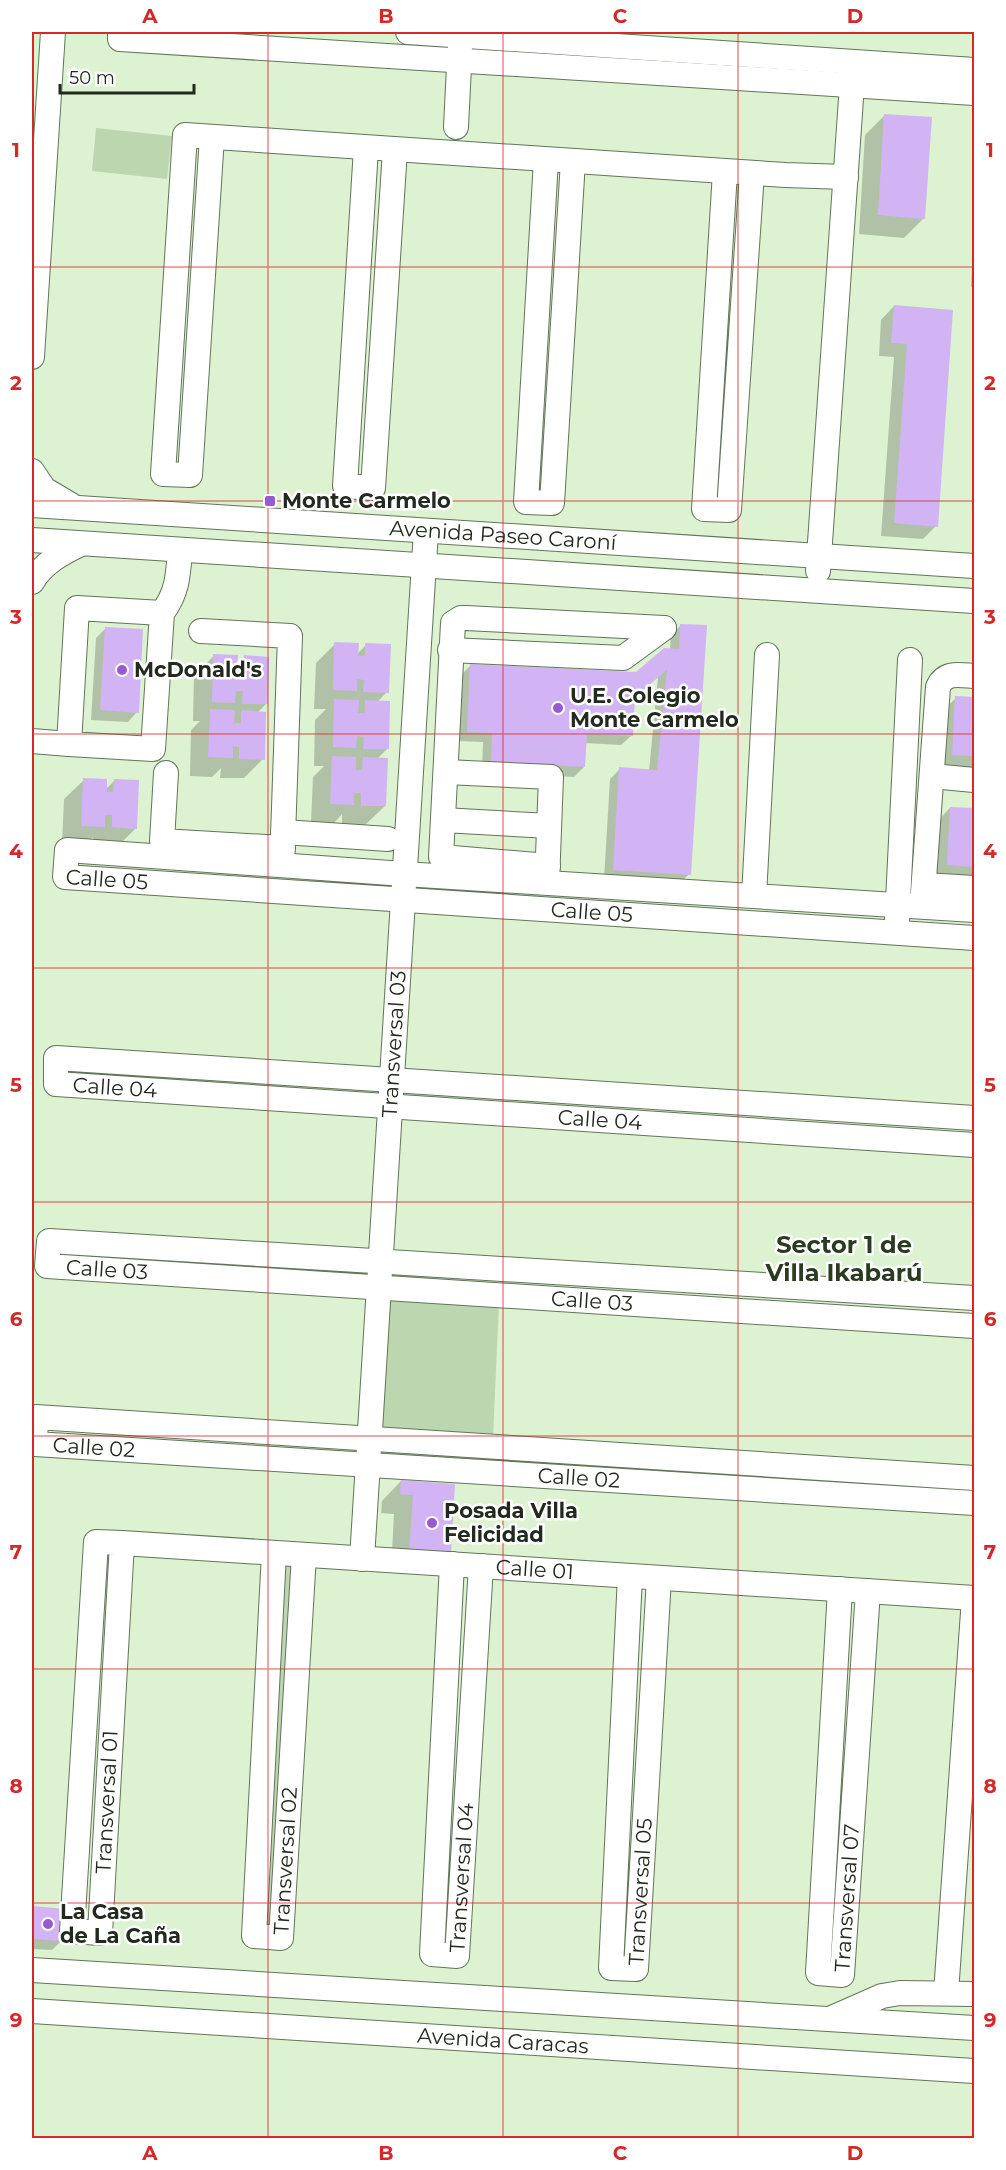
<svg xmlns="http://www.w3.org/2000/svg" width="1006" height="2170" font-family="Montserrat,sans-serif">
<style>
.green{fill:#bcd6b0}
.shadow{fill:#0003}
.building{fill:#d2b4f5}
.lines{fill:none;stroke-linecap:round;stroke-linejoin:round}
.minor-casing{stroke:#617558;stroke-width:26}
.minor{stroke:#fff;stroke-width:24}
.grid{fill:none;stroke:#d62828;stroke-width:1.5;stroke-opacity:0.55}
.poi-dot{fill:#975ad0;stroke:#fff;stroke-width:2}
.labels{text-anchor:middle;stroke-width:5;stroke-linejoin:round;paint-order:stroke}
.poi-label{font-size:21px;font-weight:bold;fill:#212a1d;stroke:#fff;text-anchor:start}
.street-label{font-size:21px;fill:#212a1d;stroke:#fff}
.quarter-label{font-size:24px;font-weight:bold;fill:#2a3b20;stroke:#fff}
.neatline{fill:none;stroke:#d62828;stroke-width:2}
.grid-label{font-size:20px;text-anchor:middle;font-weight:bold;fill:#d62828}
</style>
<rect width="100%" height="100%" fill="#dcf2d1"/>
<path class="green" d="M 96,128 L 172,136 L 167,179 L 92,171 Z
M 389,1296 L 499,1304 L 493,1437 L 380,1428 Z
M 274,1553 L 304,1555 L 281,1938 L 254,1936 Z"/>
<path class="shadow" d="M 885,115 L 924,218 L 904,238 L 859,234 L 865,135 Z
M 974,231 L 974,287 L 971,287 Z
M 894,306 L 952,311 L 936,526 L 923,539 L 881,536 L 894,357 L 879,356 L 881,320 Z
M 681,625 L 689,874 L 679,884 L 604,879 L 610,779 L 620,769 L 649,771 L 658,677 L 633,698 L 631,736 L 621,745 L 585,743 L 584,767 L 574,777 L 482,772 L 483,742 L 458,741 L 461,675 L 471,665 L 636,674 L 670,650 L 671,635 Z
M 106,628 L 137,712 L 128,722 L 91,720 L 96,638 Z
M 335,644 L 357,654 L 366,645 L 387,692 L 377,702 L 387,749 L 377,759 L 385,806 L 365,825 L 342,824 L 342,814 L 333,824 L 311,823 L 313,777 L 324,766 L 314,766 L 315,720 L 326,709 L 314,709 L 316,663 Z
M 214,656 L 236,666 L 245,657 L 266,704 L 257,713 L 263,759 L 244,778 L 220,778 L 221,768 L 212,777 L 190,776 L 191,730 L 200,721 L 193,721 L 194,675 Z
M 956,698 L 974,699 L 974,776 L 933,773 L 936,717 Z
M 84,780 L 106,789 L 114,781 L 136,828 L 117,847 L 93,846 L 93,837 L 84,846 L 62,845 L 64,799 Z
M 950,808 L 974,810 L 974,887 L 928,884 L 931,828 Z
M 401,1481 L 453,1485 L 450,1554 L 391,1571 L 394,1514 L 381,1513 L 382,1501 Z
M 32,1908 L 64,1910 L 62,1940 L 52,1950 L 32,1949 Z"/>
<path class="building" d="M 884,114 L 932,117 L 925,219 L 878,215 Z
M 894,305 L 953,310 L 938,527 L 894,523 L 907,344 L 891,343 Z
M 680,624 L 707,625 L 691,875 L 613,870 L 619,767 L 657,770 L 667,670 L 635,697 L 633,736 L 587,734 L 585,767 L 491,762 L 492,733 L 467,732 L 470,664 L 636,672 L 664,648 L 679,649 Z
M 105,627 L 143,629 L 139,713 L 100,710 Z
M 334,642 L 359,643 L 358,656 L 365,656 L 365,643 L 391,644 L 389,693 L 363,692 L 364,680 L 357,679 L 357,691 L 333,690 Z
M 213,654 L 238,655 L 237,668 L 243,668 L 244,655 L 269,657 L 268,704 L 242,704 L 243,691 L 236,691 L 235,703 L 212,702 Z
M 955,696 L 974,697 L 974,756 L 952,755 Z
M 334,699 L 359,700 L 358,713 L 365,713 L 365,700 L 390,701 L 389,749 L 363,749 L 364,737 L 357,736 L 356,748 L 333,747 Z
M 210,709 L 235,710 L 234,723 L 241,723 L 241,710 L 266,712 L 265,760 L 239,759 L 239,747 L 233,746 L 233,758 L 208,757 Z
M 332,756 L 356,757 L 356,770 L 362,770 L 363,757 L 388,758 L 386,806 L 361,806 L 361,793 L 354,793 L 354,805 L 330,804 Z
M 83,778 L 107,779 L 107,792 L 113,792 L 114,779 L 139,780 L 137,829 L 112,827 L 112,815 L 105,815 L 105,827 L 81,826 Z
M 950,807 L 974,808 L 974,867 L 947,865 Z
M 401,1480 L 455,1484 L 451,1554 L 409,1552 L 413,1495 L 400,1494 Z
M 32,1906 L 66,1909 L 64,1941 L 32,1939 Z"/>
<g class="lines">
<g class="minor-casing">
<g id="minor">
<path d="M 120,32 L 120,39 L 974,93"/>
<path d="M 408,32 L 974,70"/>
<path d="M 456,127 L 460,46"/>
<path d="M 212,137 L 190,475 L 163,474 L 185,135 L 785,175 L 846,177"/>
<path d="M 366,148 L 345,486 L 373,488 L 395,150"/>
<path d="M 546,160 L 526,502 L 552,503 L 573,161"/>
<path d="M 725,172 L 704,509 L 729,510 L 752,173"/>
<path d="M 32,357 L 53,32"/>
<path d="M 32,471 L 44,489 L 71,505"/>
<path id="s1" d="M 32,505 L 974,566"/>
<path d="M 32,540 L 974,601"/>
<path d="M 818,571 L 853,70"/>
<path d="M 32,582 C 43,563 62,553 81,544"/>
<path d="M 162,613 L 77,608 L 69,744 L 153,749 L 162,613 C 178,592 178,575 180,550"/>
<path d="M 201,631 L 290,636 L 282,865"/>
<path d="M 450,650 L 623,658 L 664,628"/>
<path d="M 32,741 L 69,744"/>
<path d="M 446,772 L 551,777 L 547,882"/>
<path d="M 166,773 L 162,841 L 283,848"/>
<path d="M 932,776 L 974,780"/>
<path d="M 443,820 L 549,826"/>
<path d="M 283,832 L 388,839"/>
<path d="M 548,866 L 441,857 L 453,623 L 461,618 L 466,618 L 664,628"/>
<path d="M 924,885 L 974,888"/>
<path d="M 754,896 L 767,655"/>
<path d="M 922,906 L 938,687 C 945,671 960,675 974,676"/>
<path id="s2" d="M 974,910 L 404,874 L 67,850 L 65,877 L 974,938"/>
<path d="M 897,921 L 910,660"/>
<path id="s3" d="M 974,1118 L 56,1058 L 56,1084 L 974,1145"/>
<path id="s4" d="M 974,1298 L 49,1241 L 47,1266 L 974,1326"/>
<path id="s5" d="M 974,1478 L 36,1417 L 35,1444 L 974,1503"/>
<path id="s6" d="M 122,1543 L 100,1933 L 72,1931 L 96,1542 L 122,1543 L 974,1598"/>
<path id="s7" d="M 274,1553 L 254,1936 L 281,1938 L 304,1555"/>
<path id="s8" d="M 362,1559 L 426,531"/>
<path id="s9" d="M 452,1564 L 432,1954 L 457,1956 L 481,1566"/>
<path id="s10" d="M 630,1576 L 611,1968 L 636,1969 L 659,1578"/>
<path id="s11" d="M 840,1589 L 818,1973 L 842,1975 L 868,1591"/>
<path d="M 32,1970 L 974,2028"/>
<path d="M 946,1993 L 974,1598"/>
<path id="s12" d="M 32,2011 L 974,2071"/>
<path d="M 832,2018 L 882,1996 L 900,1993 L 974,1994"/>
</g>
</g>
<use href="#minor" class="minor"/>
</g>
<path class="grid" d="M 268,32 L 268,2138M 503,32 L 503,2138M 738,32 L 738,2138M 32,267 L 974,267M 32,501 L 974,501M 32,734 L 974,734M 32,968 L 974,968M 32,1202 L 974,1202M 32,1436 L 974,1436M 32,1669 L 974,1669M 32,1903 L 974,1903"/>
<g class="poi-dot">
<rect x="264" y="495" width="12" height="12" rx="3"/>
<circle cx="122" cy="670" r="6"/>
<circle cx="558" cy="708" r="6"/>
<circle cx="432" cy="1523" r="6"/>
<circle cx="48" cy="1924" r="6"/>
</g>
<g class="labels">
<g class="poi-label">
<text x="282" y="508">Monte Carmelo</text>
<text x="134" y="677">McDonald's</text>
<text x="570" y="703">U.E. Colegio<tspan x="570" dy="24">Monte Carmelo</tspan></text>
<text x="444" y="1518">Posada Villa<tspan x="444" dy="24">Felicidad</tspan></text>
<text x="60" y="1919">La Casa<tspan x="60" dy="24">de La Caña</tspan></text>
</g>
<g class="street-label">
<text dy="7" stroke="none"><textPath href="#s1" startOffset="472">Avenida Paseo Caroní</textPath></text>
<text dy="7" stroke="none"><textPath href="#s2" startOffset="978">Calle 05</textPath></text>
<text dy="7" stroke="none"><textPath href="#s2" startOffset="1464">Calle 05</textPath></text>
<text dy="7" stroke="none"><textPath href="#s8" startOffset="516">Transversal 03</textPath></text>
<text dy="7" stroke="none"><textPath href="#s3" startOffset="1005">Calle 04</textPath></text>
<text dy="7" stroke="none"><textPath href="#s3" startOffset="1491">Calle 04</textPath></text>
<text dy="7" stroke="none"><textPath href="#s4" startOffset="1012">Calle 03</textPath></text>
<text dy="7" stroke="none"><textPath href="#s4" startOffset="1498">Calle 03</textPath></text>
<text dy="7" stroke="none"><textPath href="#s5" startOffset="1026">Calle 02</textPath></text>
<text dy="7" stroke="none"><textPath href="#s5" startOffset="1512">Calle 02</textPath></text>
<text dy="7" stroke="none"><textPath href="#s6" startOffset="1248">Calle 01</textPath></text>
<text transform="translate(107 1802) rotate(-87)" y="7">Transversal 01</text>
<text dy="7" stroke="none"><textPath href="#s7" startOffset="488">Transversal 02</textPath></text>
<text dy="7" stroke="none"><textPath href="#s9" startOffset="494">Transversal 04</textPath></text>
<text dy="7" stroke="none"><textPath href="#s10" startOffset="495">Transversal 05</textPath></text>
<text dy="7" stroke="none"><textPath href="#s11" startOffset="486">Transversal 07</textPath></text>
<text dy="7" stroke="none"><textPath href="#s12" startOffset="472">Avenida Caracas</textPath></text>
</g>
<g class="quarter-label">
<text x="844" y="1253">Sector 1 de<tspan x="844" dy="28">Villa Ikabarú</tspan></text>
</g>
</g>
<rect width="1006" height="2170" fill="none" stroke="#ffffff" stroke-width="66"/>
<path d="M60 84v9h134v-9" fill="none" stroke="#212a1d" stroke-width="3"/>
<text x="69" y="84" font-size="18" fill="#212a1d" stroke="#ffffff" stroke-width="4.5" paint-order="stroke">50 m</text>
<rect x="33" y="33" width="940" height="2104" class="neatline"/>
<g class="grid-label">
<text x="150" y="23">A</text>
<text x="386" y="23">B</text>
<text x="620" y="23">C</text>
<text x="855" y="23">D</text>
<text x="16" y="157">1</text>
<text x="990" y="157">1</text>
<text x="16" y="390">2</text>
<text x="990" y="390">2</text>
<text x="16" y="624">3</text>
<text x="990" y="624">3</text>
<text x="16" y="858">4</text>
<text x="990" y="858">4</text>
<text x="16" y="1092">5</text>
<text x="990" y="1092">5</text>
<text x="16" y="1326">6</text>
<text x="990" y="1326">6</text>
<text x="16" y="1559">7</text>
<text x="990" y="1559">7</text>
<text x="16" y="1793">8</text>
<text x="990" y="1793">8</text>
<text x="16" y="2027">9</text>
<text x="990" y="2027">9</text>
<text x="150" y="2160">A</text>
<text x="386" y="2160">B</text>
<text x="620" y="2160">C</text>
<text x="855" y="2160">D</text>
</g>
</svg>
